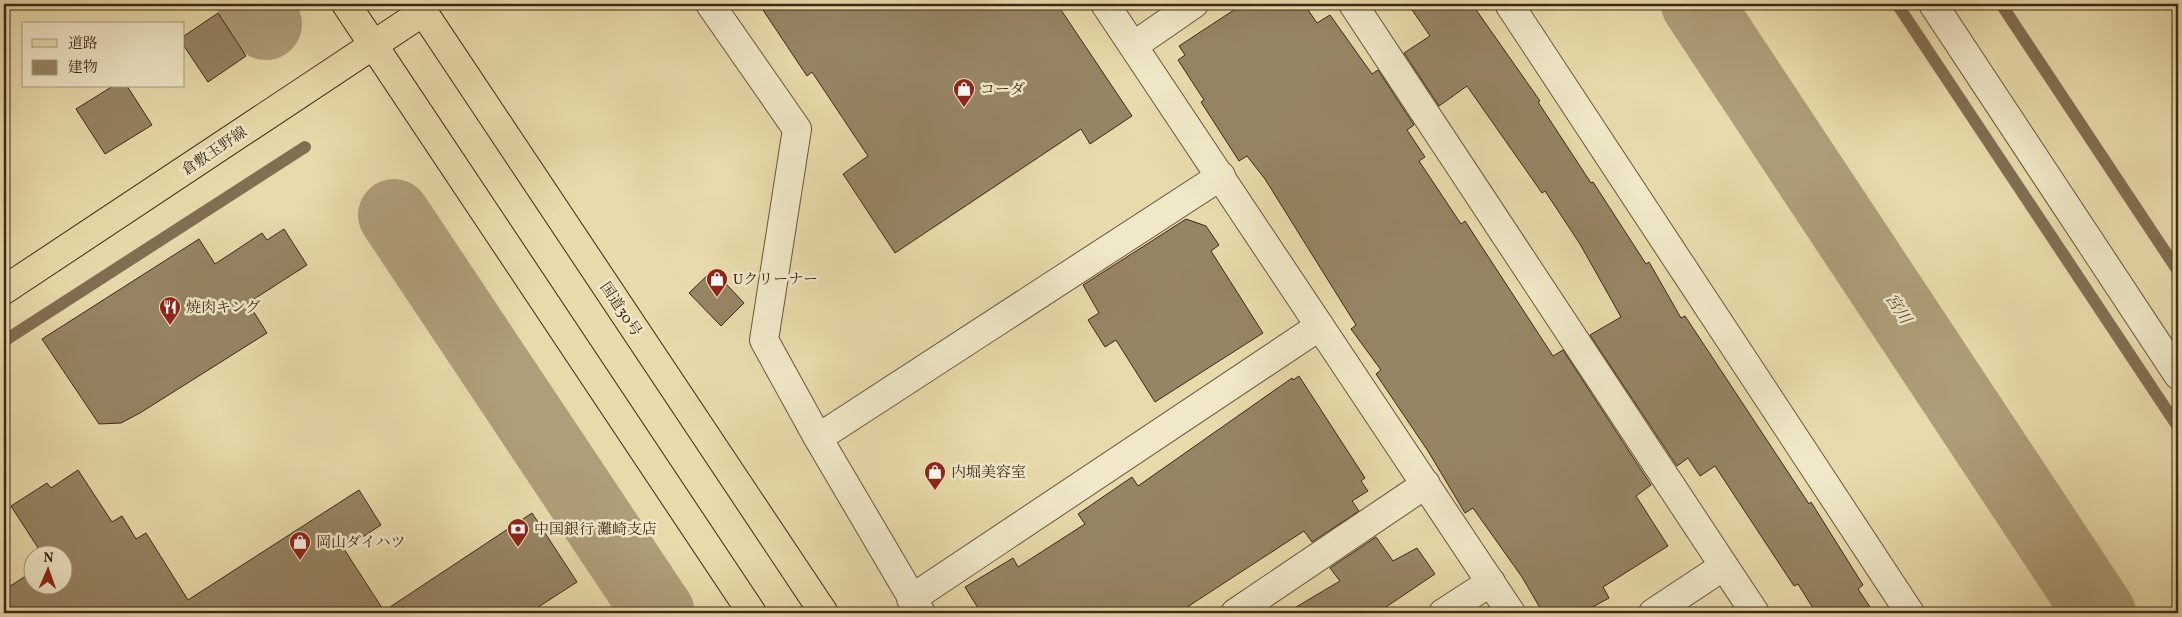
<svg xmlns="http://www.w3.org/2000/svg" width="2182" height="617" font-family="Vollkorn,'Noto Serif JP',serif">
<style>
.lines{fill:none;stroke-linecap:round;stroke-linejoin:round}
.stream{stroke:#816f52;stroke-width:12}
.river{stroke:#ae9e79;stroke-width:72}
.building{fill:#968564;stroke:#3d2817}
.minor-casing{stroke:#68553c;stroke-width:30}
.primary-casing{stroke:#3d2817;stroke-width:30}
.trunk-casing{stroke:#3d2817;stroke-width:30}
.minor{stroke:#f0e8c8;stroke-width:28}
.primary{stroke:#e8dbab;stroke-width:28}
.trunk{stroke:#e8dbab;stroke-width:28}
.labels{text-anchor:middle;stroke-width:5;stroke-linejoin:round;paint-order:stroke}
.poi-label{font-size:15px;fill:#3d2817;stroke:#f0e8c8;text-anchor:start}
.street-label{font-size:15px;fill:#3d2817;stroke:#f0e8c8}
.water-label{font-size:16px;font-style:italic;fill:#5f4b34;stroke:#f0e8c8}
</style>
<rect width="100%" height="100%" fill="#e8dbab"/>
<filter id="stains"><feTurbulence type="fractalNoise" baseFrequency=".004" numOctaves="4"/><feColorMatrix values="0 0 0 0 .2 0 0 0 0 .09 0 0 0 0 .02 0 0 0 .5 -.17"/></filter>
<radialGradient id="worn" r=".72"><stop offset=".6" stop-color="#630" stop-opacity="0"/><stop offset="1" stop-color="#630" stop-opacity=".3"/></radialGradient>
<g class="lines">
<path class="stream" d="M 1897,4 L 2178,427
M 2001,4 L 2178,271
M 4,341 L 305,147"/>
<path class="river" d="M 253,4 L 266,24
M 1697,4 L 2100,613
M 394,215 L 659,613"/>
</g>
<path class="building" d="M 759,4 L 1057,4 L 1132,116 L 1090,144 L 1081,129 L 895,253 L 843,174 L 868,156 L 812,72 L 807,76 Z
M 1243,4 L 1304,4 L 1317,23 L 1330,15 L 1372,74 L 1378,70 L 1414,125 L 1407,130 L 1425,157 L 1419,161 L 1461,224 L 1465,221 L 1553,356 L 1563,350 L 1651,485 L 1636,496 L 1668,546 L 1603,587 L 1609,598 L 1582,613 L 1543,613 L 1522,577 L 1473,508 L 1465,513 L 1428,451 L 1376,374 L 1381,370 L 1351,329 L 1356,325 L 1265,179 L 1247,156 L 1239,161 L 1201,102 L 1204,100 L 1178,60 L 1185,55 L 1179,46 Z
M 1408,4 L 1472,4 L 1540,101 L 1538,102 L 1591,183 L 1593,182 L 1646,264 L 1649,262 L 1681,318 L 1685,316 L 1809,504 L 1811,502 L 1863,585 L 1858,589 L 1874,613 L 1816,613 L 1798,584 L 1794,586 L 1715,466 L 1700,476 L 1688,458 L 1677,466 L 1590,335 L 1621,317 L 1580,244 L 1545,191 L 1542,193 L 1467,86 L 1439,106 L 1404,53 L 1430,36 Z
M 218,13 L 246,56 L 208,82 L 184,46 L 184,36 Z
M 113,86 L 127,86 L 152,125 L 105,154 L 76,109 Z
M 1186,219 L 1206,226 L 1219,245 L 1211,251 L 1263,333 L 1155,402 L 1116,340 L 1105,347 L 1088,320 L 1099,313 L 1083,285 Z
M 284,229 L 307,265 L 248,303 L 267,333 L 140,413 L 121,423 L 99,424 L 42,339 L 199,239 L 215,264 L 262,233 L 267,240 Z
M 713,270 L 744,303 L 721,326 L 689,293 Z
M 1299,376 L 1365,478 L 1361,481 L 1368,491 L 1352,501 L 1359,511 L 1312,542 L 1304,531 L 1178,613 L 981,613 L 965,587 L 1013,558 L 1018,567 L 1085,524 L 1078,514 L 1132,477 L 1138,486 L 1292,378 L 1293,380 Z
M 78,470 L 112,522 L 122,516 L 136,539 L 146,533 L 188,600 L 359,490 L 381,525 L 344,549 L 384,611 L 532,513 L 577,582 L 529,613 L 4,613 L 4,590 L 32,572 L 32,584 L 62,584 L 62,554 L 42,554 L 11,506 L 47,483 L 51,488 Z
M 1376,537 L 1393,561 L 1417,548 L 1435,574 L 1377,613 L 1286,613 L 1340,581 L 1330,568 Z"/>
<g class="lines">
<g class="minor-casing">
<path id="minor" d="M 710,4 L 797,129 L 764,340 L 818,438 L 921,613
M 1105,4 L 1511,613
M 1353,4 L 1755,613
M 1509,4 L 1910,613
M 1933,4 L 2178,375
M 1133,46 L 1194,4
M 818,438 L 1221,176
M 911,599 L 1320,326
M 1235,613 L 1426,484
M 1443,613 L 1491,582
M 1653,613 L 1724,566"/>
</g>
<g class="primary-casing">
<path id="primary" d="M 4,290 L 423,12"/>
</g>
<g class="trunk-casing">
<path id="trunk" d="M 346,4 L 752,613
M 418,4 L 824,613"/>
</g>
<use href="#minor" class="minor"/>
<use href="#primary" class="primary"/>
<use href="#trunk" class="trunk"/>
</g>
<defs>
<g id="shop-pin" transform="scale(1.125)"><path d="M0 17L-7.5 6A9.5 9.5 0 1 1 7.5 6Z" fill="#8f2418" stroke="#f0e8c8"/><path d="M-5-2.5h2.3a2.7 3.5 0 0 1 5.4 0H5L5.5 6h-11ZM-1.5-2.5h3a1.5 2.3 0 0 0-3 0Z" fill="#fff"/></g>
<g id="restaurant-pin" transform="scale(1.125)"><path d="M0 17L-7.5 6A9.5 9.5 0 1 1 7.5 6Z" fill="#8f2418" stroke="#f0e8c8"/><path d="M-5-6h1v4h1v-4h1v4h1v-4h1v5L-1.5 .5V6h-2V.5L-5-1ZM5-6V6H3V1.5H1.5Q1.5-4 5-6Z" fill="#fff"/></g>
<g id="bank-pin" transform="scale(1.125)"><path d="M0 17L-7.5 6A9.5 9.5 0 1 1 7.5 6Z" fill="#8f2418" stroke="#f0e8c8"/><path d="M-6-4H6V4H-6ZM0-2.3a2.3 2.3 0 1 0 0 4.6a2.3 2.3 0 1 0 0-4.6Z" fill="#fff"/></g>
</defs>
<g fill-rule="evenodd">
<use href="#shop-pin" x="964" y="89"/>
<use href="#shop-pin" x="717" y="279"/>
<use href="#restaurant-pin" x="170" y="307"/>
<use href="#shop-pin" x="935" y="472"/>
<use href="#bank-pin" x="518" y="529"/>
<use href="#shop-pin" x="300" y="542"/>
</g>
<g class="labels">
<g class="poi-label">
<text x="980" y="94">コーダ</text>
<text x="733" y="284">Uクリーナー</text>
<text x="186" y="312">焼肉キング</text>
<text x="951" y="477">内堀美容室</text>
<text x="534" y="534">中国銀行 灘崎支店</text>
<text x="316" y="547">岡山ダイハツ</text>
</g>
<g class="street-label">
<text transform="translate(214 151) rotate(-34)" y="5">倉敷玉野線</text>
<text transform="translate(621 309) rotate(56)" y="5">国道30号</text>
</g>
<g class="water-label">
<text transform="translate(1899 308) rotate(57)" y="6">宮川</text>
</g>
</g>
<rect width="2182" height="617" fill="none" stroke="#e8dbab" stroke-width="20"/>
<rect x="5" y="5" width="2172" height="607" fill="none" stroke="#3d2817" stroke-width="2.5"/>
<rect x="10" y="10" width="2162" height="597" fill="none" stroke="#3d2817"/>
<rect x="22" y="22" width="162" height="65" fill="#f0e8c8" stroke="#a89b81"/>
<rect x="32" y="39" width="25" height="8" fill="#e8dbab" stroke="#a89b81"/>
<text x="68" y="48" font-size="15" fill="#3d2817">道路</text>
<rect x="32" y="60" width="25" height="15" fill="#968564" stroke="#a89b81"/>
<text x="68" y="72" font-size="15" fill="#3d2817">建物</text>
<g transform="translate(48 570) rotate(2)"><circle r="24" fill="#f0e8c8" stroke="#a89b81"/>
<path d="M0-4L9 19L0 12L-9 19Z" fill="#8f2418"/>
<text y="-8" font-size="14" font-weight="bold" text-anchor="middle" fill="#3d2817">N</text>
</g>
<rect width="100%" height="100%" filter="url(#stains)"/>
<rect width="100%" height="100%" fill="url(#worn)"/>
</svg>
